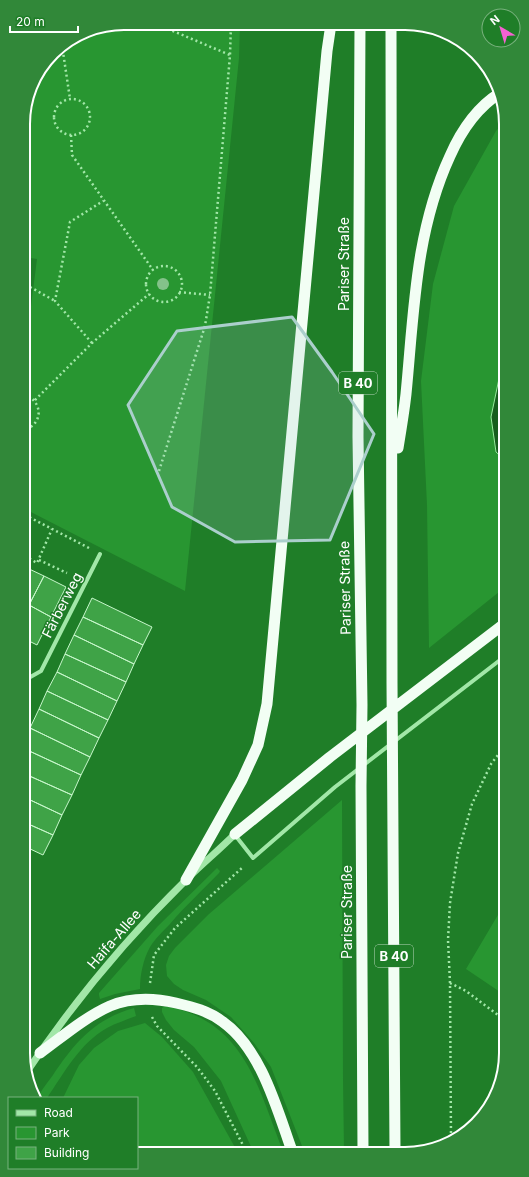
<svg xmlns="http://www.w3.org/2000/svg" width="529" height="1177" font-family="Inter,sans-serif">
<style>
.green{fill:#289631}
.water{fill:#155d1c;stroke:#96e99b}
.building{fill:#3fa347;stroke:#c6f6ca}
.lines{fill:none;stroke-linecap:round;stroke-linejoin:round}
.path{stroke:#a2e7a8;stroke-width:2.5;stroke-dasharray:2 3;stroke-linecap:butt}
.minor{stroke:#a2e7a8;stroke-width:4}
.tertiary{stroke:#a2e7a8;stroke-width:7}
.trunk{stroke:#f2fef4;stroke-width:11}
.tree{fill:#84c28a}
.marked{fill:#abcfcc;fill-opacity:0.2;stroke:#abcfcc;stroke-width:3;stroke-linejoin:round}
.labels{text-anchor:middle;stroke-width:3;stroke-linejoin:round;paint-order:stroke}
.shield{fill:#1f7e28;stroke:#bcd8be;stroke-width:1}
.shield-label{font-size:13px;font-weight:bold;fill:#fff}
.street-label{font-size:14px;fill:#fff;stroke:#1f7e28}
.rim{fill:none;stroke:#fff;stroke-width:2}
</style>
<rect width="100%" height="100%" fill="#1f7e28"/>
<path class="green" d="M 124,23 L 240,24 L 239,58 L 185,591 L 25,509 L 24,314 L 30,314 L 37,259 L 24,257 L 23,117 L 33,79 L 57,48 L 85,31 Z
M 503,123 L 504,588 L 429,648 L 427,505 L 421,381 L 433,284 L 454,206 L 496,131 Z
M 342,800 L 343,1079 L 344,1151 L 304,1151 L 271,1067 L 254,1043 L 231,1017 L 206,1000 L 183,990 L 174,984 L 167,976 L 166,965 L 169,956 L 175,948 L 209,914 Z
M 217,868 L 220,871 L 219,873 C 203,890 185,906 170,924 C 163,931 155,939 150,947 C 143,960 140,975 140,989 L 115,994 L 100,999 L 99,995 L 99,993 L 158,926 Z
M 505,903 L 506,996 L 466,969 Z
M 165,1006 C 245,1021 257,1086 283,1151 L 253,1151 L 221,1081 L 194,1047 L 174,1030 L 166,1020 L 162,1012 L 162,1008 Z
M 134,1008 L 136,1016 C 126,1020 116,1023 107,1028 C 80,1043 64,1073 47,1098 L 38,1098 C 41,1090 48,1082 53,1075 C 75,1042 95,1019 134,1008 Z
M 145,1023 L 162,1037 L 193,1072 L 237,1151 L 137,1152 L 137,1098 L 63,1098 L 79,1065 L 94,1048 L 118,1031 Z"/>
<path class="water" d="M 503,367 L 504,459 L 496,452 L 491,417 L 501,369 Z"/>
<path class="building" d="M 25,567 L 44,576 L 29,605 L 25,603 Z
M 44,576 L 66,587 L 51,617 L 29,605 Z
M 92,598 L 152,627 L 143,645 L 83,617 Z
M 29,605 L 51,617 L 37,645 L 25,639 L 25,614 Z
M 83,617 L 143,645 L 134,664 L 74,635 Z
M 74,635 L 134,664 L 126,682 L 65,654 Z
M 65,654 L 126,682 L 117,701 L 57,672 Z
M 57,672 L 117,701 L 108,720 L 47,691 Z
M 47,691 L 108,720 L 99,738 L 39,709 Z
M 39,709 L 99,738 L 90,757 L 30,728 Z
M 30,728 L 90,757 L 81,775 L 25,749 L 25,737 Z
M 25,749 L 81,775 L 72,795 L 25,774 Z
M 25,774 L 72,795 L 62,815 L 26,798 Z
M 26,798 L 62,815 L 53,835 L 26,823 Z
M 26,823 L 53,835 L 43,855 L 26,847 Z"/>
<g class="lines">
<path class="path" d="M 154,23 L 230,55
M 62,45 L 70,99
M54 117a18 18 0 1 1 36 0a18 18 0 1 1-36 0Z
M 71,135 L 72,155 L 153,270
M146 284a18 18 0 1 1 36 0a18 18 0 1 1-36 0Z
M 30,287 L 55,301
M 179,292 L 210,295
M 92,343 L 55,301 L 70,222 L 103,201
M 24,394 C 43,401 44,424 24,430
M 35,400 L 92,343 L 149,294
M 159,471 L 205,326 L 210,295 L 230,55 L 231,24
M 25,515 L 89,548
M 25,556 L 37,563 L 52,529
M 39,560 L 67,573
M 150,983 L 154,955 L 175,928 L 243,867
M 450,983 L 466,991 L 506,1021
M 152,1017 L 157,1026 L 197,1067 L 215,1091 L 246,1151
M 451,1138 L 450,983 L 448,940 L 450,903 L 458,853 L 472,804 L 491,764 L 505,746"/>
<path class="minor" d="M 25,680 L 41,671 L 100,554
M 235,835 L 253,858 L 335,787 L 504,657"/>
<path class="tertiary" d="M 26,1073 C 72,1004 127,938 186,880 C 202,864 219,850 235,834"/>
<path class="trunk" d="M 360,24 L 358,437 L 362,705 L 361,786 L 363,1151
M 391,25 L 392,682 L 395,1151
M 398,448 C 401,430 404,412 406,394 C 414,312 415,232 450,156 C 461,131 476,108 500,93
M 235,834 L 330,757 L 504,624
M 186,880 L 242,780 L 258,745 L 267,704 L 327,51 L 331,24
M 40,1053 C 62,1037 85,1017 110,1006 C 132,997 154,998 176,1003 C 193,1007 209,1011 223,1022 C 261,1049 277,1109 292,1151"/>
</g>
<circle class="tree" cx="163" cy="284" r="6"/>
<path class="marked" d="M 292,317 L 332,372 L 374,434 L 330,540 L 235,542 L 172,507 L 128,405 L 177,331 Z"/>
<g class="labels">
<g class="shield">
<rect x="339" y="372" width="38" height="22" rx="3"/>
<rect x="375" y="945" width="38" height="22" rx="3"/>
</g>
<g class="shield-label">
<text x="358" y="388">B 40</text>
<text x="394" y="961">B 40</text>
</g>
<g class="street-label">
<text transform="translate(344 264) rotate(-90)" y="5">Pariser Straße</text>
<text transform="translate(345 588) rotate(-91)" y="5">Pariser Straße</text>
<text transform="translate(62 605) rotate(-63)" y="5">Färberweg</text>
<text transform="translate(347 912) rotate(-90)" y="5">Pariser Straße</text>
<text transform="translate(114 939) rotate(-49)" y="5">Haifa-Allee</text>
</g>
</g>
<path d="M0 0H529V1177H0ZM124 30H405A94 94 0 0 1 499 124V1053A94 94 0 0 1 405 1147H124A94 94 0 0 1 30 1053V124A94 94 0 0 1 124 30Z" fill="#318839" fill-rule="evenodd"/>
<path class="rim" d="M124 30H405A94 94 0 0 1 499 124V1053A94 94 0 0 1 405 1147H124A94 94 0 0 1 30 1053V124A94 94 0 0 1 124 30Z"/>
<rect x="8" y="1097" width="130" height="72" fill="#1f7e28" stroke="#79b27e"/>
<rect x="16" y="1110" width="20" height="6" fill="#a2e7a8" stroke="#79b27e"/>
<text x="44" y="1117" font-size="12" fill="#ffffff">Road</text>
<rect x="16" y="1127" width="20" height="12" fill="#289631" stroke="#79b27e"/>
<text x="44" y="1137" font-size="12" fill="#ffffff">Park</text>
<rect x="16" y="1147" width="20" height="12" fill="#3fa347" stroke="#79b27e"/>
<text x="44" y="1157" font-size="12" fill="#ffffff">Building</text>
<g transform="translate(501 28) rotate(322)"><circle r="19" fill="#1f7e28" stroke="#79b27e"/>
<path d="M0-3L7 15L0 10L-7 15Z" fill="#f662d2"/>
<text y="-6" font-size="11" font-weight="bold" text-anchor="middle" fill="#ffffff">N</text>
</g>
<path d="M10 26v6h68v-6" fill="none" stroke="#ffffff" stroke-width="2"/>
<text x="16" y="26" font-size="12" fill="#ffffff" stroke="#1f7e28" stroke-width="3" paint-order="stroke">20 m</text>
</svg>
